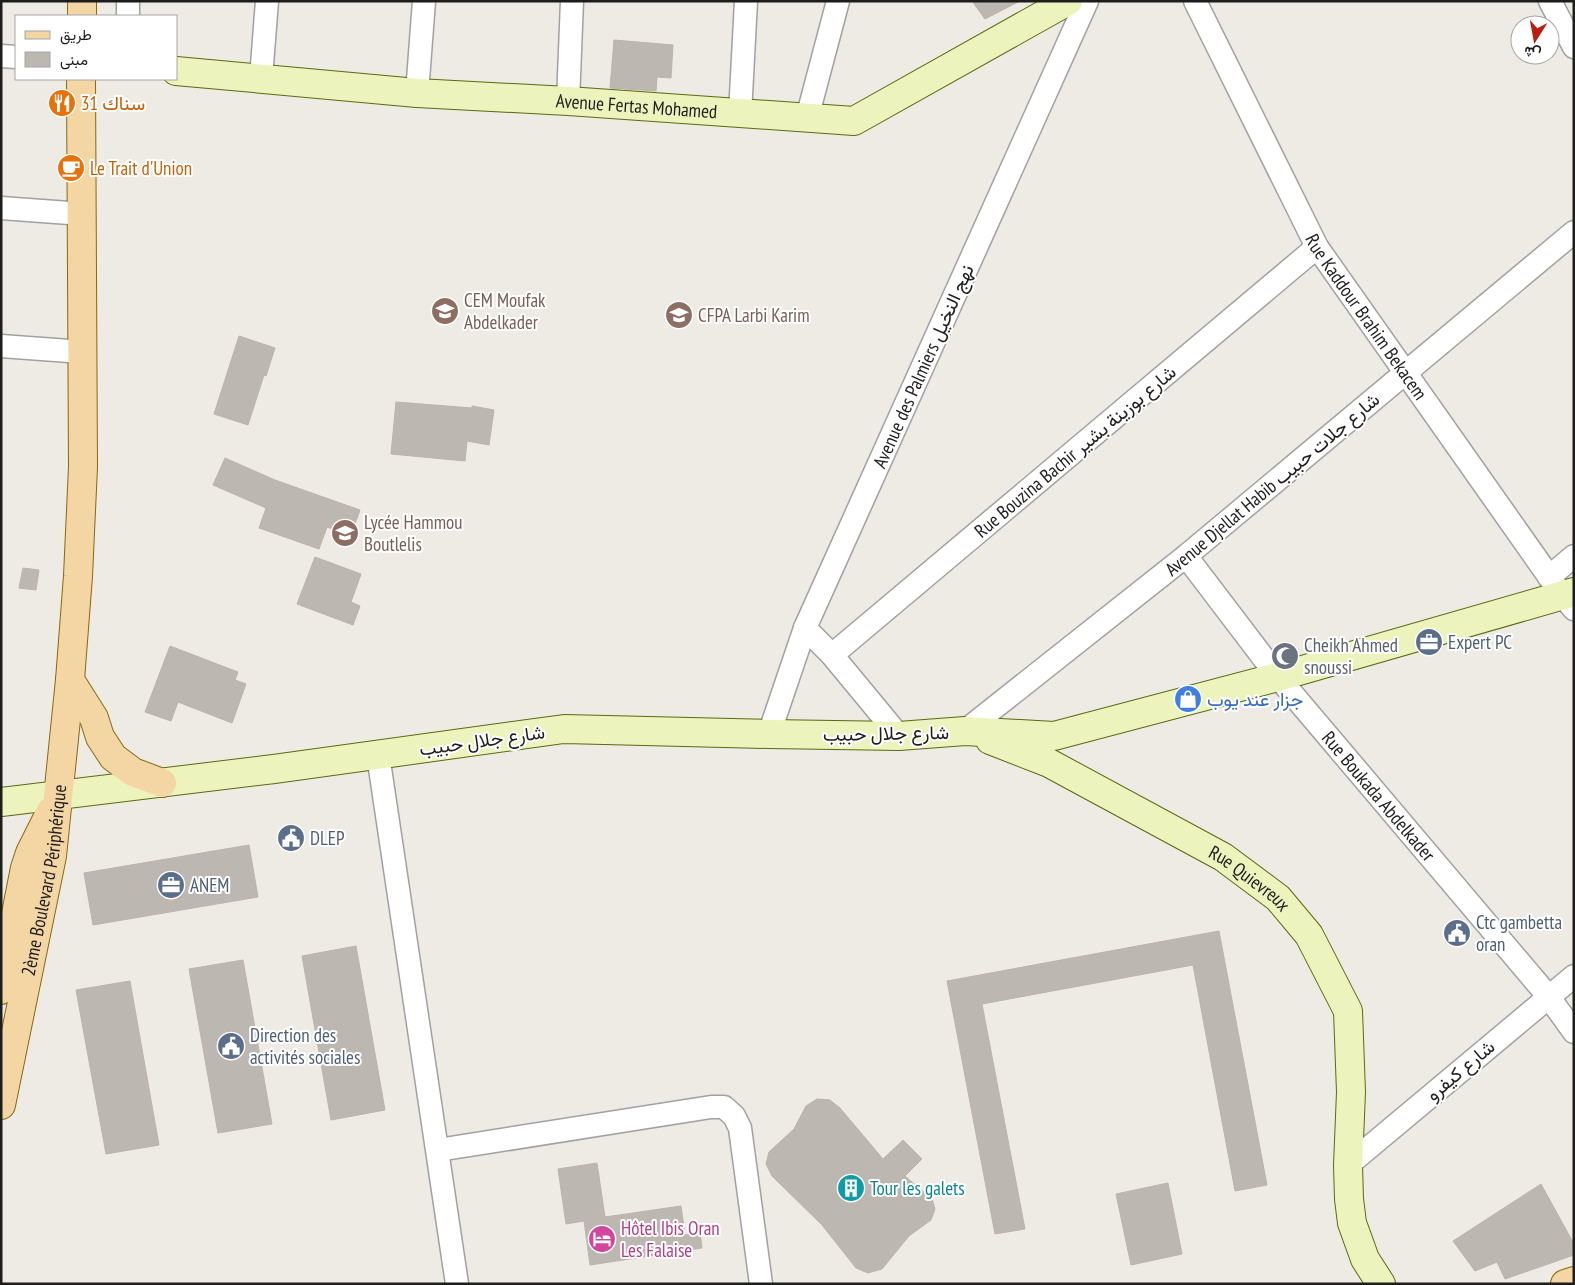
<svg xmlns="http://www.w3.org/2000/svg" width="1575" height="1285" font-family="'PT Sans Narrow',Vazirmatn,sans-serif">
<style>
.building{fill:#bdb7b1;stroke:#beb3a8}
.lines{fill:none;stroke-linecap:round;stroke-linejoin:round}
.street-casing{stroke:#a1a1a1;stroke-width:25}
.secondary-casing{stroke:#596a0f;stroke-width:30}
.primary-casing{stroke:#89690e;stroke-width:30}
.street{stroke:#fff;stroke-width:22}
.secondary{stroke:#ecf3bc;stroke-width:28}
.primary{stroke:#f3d6a4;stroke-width:28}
.labels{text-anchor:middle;stroke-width:4;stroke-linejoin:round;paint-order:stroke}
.food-label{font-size:19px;fill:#c56008;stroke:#fff;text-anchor:start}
.street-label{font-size:19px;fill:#1d1d1d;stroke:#fff}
.education-label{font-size:19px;fill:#785e54;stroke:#fff;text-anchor:start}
.service-label{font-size:19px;fill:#4e5e75;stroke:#fff;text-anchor:start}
.worship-label{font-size:19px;fill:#5b616d;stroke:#fff;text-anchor:start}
.shop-label{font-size:19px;fill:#366cbe;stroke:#fff;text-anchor:start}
.culture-label{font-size:19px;fill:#0d838f;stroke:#fff;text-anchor:start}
.hotel-label{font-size:19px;fill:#b23c85;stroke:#fff;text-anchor:start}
</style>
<rect width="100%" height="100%" fill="#edebe4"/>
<path class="building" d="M 972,1 L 1020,1 L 985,19 Z
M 614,40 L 673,45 L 671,78 L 657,77 L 656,91 L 610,88 Z
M 239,336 L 275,348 L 266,376 L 264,375 L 248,425 L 214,414 Z
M 396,402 L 472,408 L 472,406 L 494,410 L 489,445 L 467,441 L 465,461 L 391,454 Z
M 225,458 L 275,480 L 360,510 L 351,535 L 327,527 L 319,549 L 259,528 L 266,508 L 213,485 Z
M 315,557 L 361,574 L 351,602 L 360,606 L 353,625 L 297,604 Z
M 23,568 L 39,570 L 36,590 L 19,588 Z
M 170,646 L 238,672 L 235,680 L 246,684 L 232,723 L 178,702 L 171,721 L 145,712 Z
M 249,845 L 258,897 L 93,925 L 84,873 Z
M 1219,931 L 1267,1185 L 1235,1191 L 1193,965 L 982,1004 L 1025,1229 L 995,1234 L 947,981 Z
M 356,946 L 385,1110 L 331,1120 L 302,956 Z
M 243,960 L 272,1124 L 218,1133 L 189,969 Z
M 130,981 L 159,1145 L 106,1154 L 76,990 Z
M 817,1099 L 830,1100 L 840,1108 L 883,1159 L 903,1140 L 922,1159 L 905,1176 L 932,1199 L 935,1209 L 931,1220 L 909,1236 L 882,1269 L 868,1273 L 856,1268 L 822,1225 L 772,1176 L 766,1164 L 769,1152 L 794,1129 L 806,1106 Z
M 597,1163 L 605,1217 L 681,1206 L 685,1235 L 700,1233 L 702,1248 L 590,1265 L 584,1221 L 566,1224 L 558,1169 Z
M 1168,1183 L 1182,1254 L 1131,1265 L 1116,1194 Z
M 1541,1184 L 1574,1244 L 1574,1255 L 1505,1279 L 1497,1262 L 1475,1271 L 1453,1241 Z"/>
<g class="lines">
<g class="street-casing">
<g id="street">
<path id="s1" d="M 1195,1 L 1317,247 L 1562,595 L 1574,609"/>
<path d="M 1550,1 L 1574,47"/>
<path d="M 128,16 L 128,1"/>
<path d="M 1,56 L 16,57"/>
<path d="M 261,78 L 267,1"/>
<path d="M 417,93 L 424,1"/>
<path d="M 568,101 L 572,1"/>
<path d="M 740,114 L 746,1"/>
<path d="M 807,118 L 838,1"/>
<path d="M 1,208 L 83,214"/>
<path d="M 1,346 L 83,352"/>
<path id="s2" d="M 1186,556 L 1278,677 L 1548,996 L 1574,1032"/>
<path d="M 1549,577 L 1574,556"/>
<path d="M 805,628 L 832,655 L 899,736"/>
<path d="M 832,655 L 1317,247"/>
<path d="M 965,731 L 1186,556 L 1574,232"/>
<path d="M 769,734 L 805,628 L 1087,1"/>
<path d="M 378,755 L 457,1284"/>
<path d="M 438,1150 L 711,1107 L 724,1107 L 734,1116 L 740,1128 L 761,1284"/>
<path d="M 1348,1165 L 1574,976"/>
</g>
</g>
<g class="secondary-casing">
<g id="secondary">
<path id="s3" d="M 176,71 L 417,93 L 568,101 L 854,121 L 1068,1"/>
<path id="s4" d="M 990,740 L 1049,763 L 1223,857 L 1278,898 L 1309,935 L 1348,1011 L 1351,1092 L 1348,1165 L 1349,1199 L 1352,1223 L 1365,1259 L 1381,1284"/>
<path d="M 1,802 L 274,769 L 564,729 L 769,734 L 899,736 L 965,731 L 1054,736 L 1278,677 L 1574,592"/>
</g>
</g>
<g class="primary-casing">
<g id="primary">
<path d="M 82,16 L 82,1"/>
<path d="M 70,680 L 94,718 L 100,737 L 113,757 L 133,772 L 162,783"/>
<path d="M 1,990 L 25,868 L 30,853 L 51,811"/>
<path id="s5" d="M 1,1105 L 52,856 L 70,680 L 78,576 L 83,467 L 81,79"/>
<path d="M 1565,1284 L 1574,1281"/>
</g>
</g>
<use href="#street" class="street"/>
<use href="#secondary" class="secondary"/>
<use href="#primary" class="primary"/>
</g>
<defs>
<g id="restaurant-disc" transform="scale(1.4375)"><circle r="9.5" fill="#e8710a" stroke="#fff"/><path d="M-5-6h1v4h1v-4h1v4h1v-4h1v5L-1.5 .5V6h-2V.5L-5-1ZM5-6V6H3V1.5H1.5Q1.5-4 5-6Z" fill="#fff"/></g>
<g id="cafe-disc" transform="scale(1.4375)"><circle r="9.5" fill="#e8710a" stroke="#fff"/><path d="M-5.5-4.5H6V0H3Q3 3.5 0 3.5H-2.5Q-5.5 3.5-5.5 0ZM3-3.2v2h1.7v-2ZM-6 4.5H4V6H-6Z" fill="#fff"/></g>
<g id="school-disc" transform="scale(1.4375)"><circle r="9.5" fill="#8d6e63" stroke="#fff"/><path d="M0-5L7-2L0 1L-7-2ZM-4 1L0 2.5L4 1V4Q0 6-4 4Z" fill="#fff"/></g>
<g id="university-disc" transform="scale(1.4375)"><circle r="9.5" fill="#8d6e63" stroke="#fff"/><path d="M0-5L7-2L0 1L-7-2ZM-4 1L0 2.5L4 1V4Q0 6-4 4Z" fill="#fff"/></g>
<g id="office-disc" transform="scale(1.4375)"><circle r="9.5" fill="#5c6f8a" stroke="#fff"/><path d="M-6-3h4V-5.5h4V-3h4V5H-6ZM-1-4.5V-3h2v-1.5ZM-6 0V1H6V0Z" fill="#fff"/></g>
<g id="mosque-disc" transform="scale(1.4375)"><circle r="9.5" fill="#6b7280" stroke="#fff"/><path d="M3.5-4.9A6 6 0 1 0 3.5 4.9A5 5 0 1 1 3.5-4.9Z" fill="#fff"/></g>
<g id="shop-disc" transform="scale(1.4375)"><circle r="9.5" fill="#3f7fe0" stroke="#fff"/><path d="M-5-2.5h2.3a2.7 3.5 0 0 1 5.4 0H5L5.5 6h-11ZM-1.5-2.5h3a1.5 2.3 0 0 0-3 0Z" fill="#fff"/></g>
<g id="civic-disc" transform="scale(1.4375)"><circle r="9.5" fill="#5c6f8a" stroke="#fff"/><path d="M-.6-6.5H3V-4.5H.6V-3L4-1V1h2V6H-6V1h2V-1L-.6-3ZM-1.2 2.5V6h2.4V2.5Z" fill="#fff"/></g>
<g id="building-disc" transform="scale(1.4375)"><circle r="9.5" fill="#0f9aa8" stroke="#fff"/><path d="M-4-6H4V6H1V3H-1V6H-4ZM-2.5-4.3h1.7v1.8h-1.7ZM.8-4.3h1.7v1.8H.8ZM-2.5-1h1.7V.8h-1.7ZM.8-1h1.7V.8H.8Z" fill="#fff"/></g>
<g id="hotel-disc" transform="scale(1.4375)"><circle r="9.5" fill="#d1479c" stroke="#fff"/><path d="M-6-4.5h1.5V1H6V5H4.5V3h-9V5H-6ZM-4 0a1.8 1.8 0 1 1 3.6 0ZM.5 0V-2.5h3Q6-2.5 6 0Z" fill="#fff"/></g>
</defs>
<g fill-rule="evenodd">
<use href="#restaurant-disc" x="62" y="103"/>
<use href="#cafe-disc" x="71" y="168"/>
<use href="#school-disc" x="445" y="311"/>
<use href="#university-disc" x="679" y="315"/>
<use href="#school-disc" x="345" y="533"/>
<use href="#office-disc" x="1429" y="642"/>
<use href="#mosque-disc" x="1285" y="656"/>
<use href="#shop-disc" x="1188" y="699"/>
<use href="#civic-disc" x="291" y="838"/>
<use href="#office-disc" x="171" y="885"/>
<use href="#civic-disc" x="1457" y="933"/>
<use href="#civic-disc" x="231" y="1046"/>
<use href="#building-disc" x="851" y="1188"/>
<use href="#hotel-disc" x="602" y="1239"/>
</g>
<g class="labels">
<g class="food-label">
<text x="81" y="110">سناك 31</text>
<text x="90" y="175">Le Trait d'Union</text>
</g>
<g class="street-label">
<text dy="7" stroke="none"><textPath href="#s3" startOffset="462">Avenue Fertas Mohamed</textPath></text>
<text dy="7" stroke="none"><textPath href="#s1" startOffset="360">Rue Kaddour Brahim Bekacem</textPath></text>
<text transform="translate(923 366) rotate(-66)" y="7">Avenue des Palmiers نهج النخيل</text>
<text transform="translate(1075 451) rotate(-40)" y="7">Rue Bouzina Bachir شارع بوزينة بشير</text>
<text transform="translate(1272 484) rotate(-40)" y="7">Avenue Djellat Habib شارع جلات حبيب</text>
<text transform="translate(886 733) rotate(-1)" y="7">شارع جلال حبيب</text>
<text transform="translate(482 740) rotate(-8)" y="7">شارع جلال حبيب</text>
<text dy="7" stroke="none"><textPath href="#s2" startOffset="308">Rue Boukada Abdelkader</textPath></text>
<text dy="7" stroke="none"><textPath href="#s4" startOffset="295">Rue Quievreux</textPath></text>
<text dy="7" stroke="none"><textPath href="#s5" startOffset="229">2ème Boulevard Périphérique</textPath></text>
<text transform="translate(1460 1070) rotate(-40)" y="7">شارع كيفرو</text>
</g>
<g class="education-label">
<text x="464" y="307">CEM Moufak<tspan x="464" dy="22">Abdelkader</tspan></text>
<text x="698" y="322">CFPA Larbi Karim</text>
<text x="364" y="529">Lycée Hammou<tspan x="364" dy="22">Boutlelis</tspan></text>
</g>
<g class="service-label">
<text x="1448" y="649">Expert PC</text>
<text x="310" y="845">DLEP</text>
<text x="190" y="892">ANEM</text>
<text x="1476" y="929">Ctc gambetta<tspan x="1476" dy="22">oran</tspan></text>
<text x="250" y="1042">Direction des<tspan x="250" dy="22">activités sociales</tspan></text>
</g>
<g class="worship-label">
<text x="1304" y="652">Cheikh Ahmed<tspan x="1304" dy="22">snoussi</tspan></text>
</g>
<g class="shop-label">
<text x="1207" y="706">جزار عند يوب</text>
</g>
<g class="culture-label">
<text x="870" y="1195">Tour les galets</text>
</g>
<g class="hotel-label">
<text x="621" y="1235">Hôtel Ibis Oran<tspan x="621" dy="22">Les Falaise</tspan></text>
</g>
</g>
<rect width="1575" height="1285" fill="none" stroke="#1d1d1d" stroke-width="5"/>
<rect x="15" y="15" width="162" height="65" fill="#ffffff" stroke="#a5a5a5"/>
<rect x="25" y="31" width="25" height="8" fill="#f3d6a4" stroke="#a5a5a5"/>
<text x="60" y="40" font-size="15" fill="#1d1d1d">طريق</text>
<rect x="25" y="52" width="25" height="15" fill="#bdb7b1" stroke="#a5a5a5"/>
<text x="60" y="65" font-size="15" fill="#1d1d1d">مبنى</text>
<g transform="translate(1535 40) rotate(191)"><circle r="24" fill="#ffffff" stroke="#a5a5a5"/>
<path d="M0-4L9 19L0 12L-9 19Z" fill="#b81f12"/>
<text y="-8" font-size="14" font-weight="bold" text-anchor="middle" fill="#1d1d1d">ش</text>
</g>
</svg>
